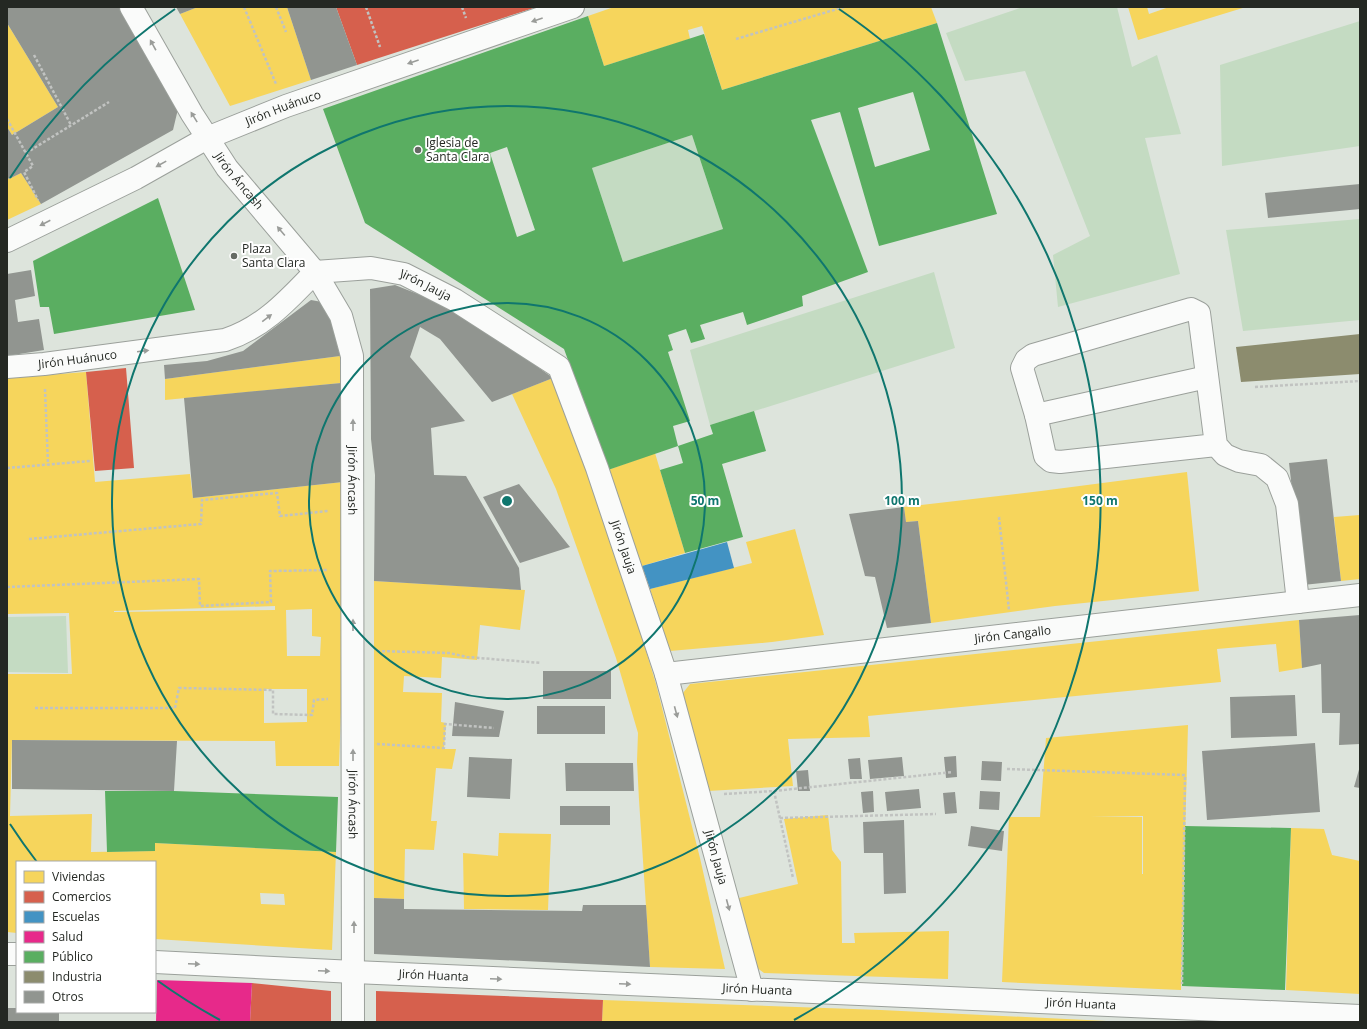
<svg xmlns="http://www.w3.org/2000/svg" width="1367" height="1029" font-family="'Open Sans',sans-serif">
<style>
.green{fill:#c4dbc2}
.homes{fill:#f6d55c;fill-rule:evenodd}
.shops{fill:#d6604d}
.schools{fill:#4393c3}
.health{fill:#e7298a}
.public{fill:#5aae61;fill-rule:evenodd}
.industry{fill:#8c8c6e}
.building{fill:#919590}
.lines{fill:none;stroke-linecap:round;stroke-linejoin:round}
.minor-casing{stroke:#9ba09b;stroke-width:24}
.path{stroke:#c1c3c1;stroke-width:2.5;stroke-dasharray:3 2;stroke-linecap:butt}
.minor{stroke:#fafbfa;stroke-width:22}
.oneway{fill:#9a9c99}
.ring{fill:none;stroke:#0f766e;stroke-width:2}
.poi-dot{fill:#656a64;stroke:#fff;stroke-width:1.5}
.labels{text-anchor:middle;stroke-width:4;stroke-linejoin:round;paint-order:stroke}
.street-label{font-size:12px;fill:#242823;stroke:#fff}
.poi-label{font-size:12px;fill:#242823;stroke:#fff;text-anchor:start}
.centre{fill:#0f766e;stroke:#fff;stroke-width:2}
.ring-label{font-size:12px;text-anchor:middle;font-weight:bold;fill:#0f766e;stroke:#fff;stroke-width:4;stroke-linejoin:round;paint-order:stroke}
</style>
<rect width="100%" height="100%" fill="#dde4dc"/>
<path class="green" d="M 1023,7 L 1117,7 L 1132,67 L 1157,55 L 1181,134 L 1145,138 L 1180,274 L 1058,307 L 1053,255 L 1090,236 L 1025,71 L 965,81 L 946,33 Z
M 1360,21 L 1360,146 L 1222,166 L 1220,65 Z
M 692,135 L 723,229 L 623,262 L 592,168 Z
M 1360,219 L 1360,320 L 1243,331 L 1226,230 Z
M 934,272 L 955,348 L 710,425 L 690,350 Z
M 66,616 L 68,673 L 7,672 L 7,617 Z"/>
<path class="homes" d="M 198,7 L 287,7 L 311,80 L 230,106 L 180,14 Z
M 614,7 L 931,7 L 937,23 L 722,90 L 702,26 L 688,30 L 690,39 L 604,66 L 588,16 Z
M 1128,7 L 1147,7 L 1149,14 L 1169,7 L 1246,7 L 1138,40 Z
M 7,23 L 58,107 L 12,135 L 7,127 Z
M 21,173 L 41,204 L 7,220 L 7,177 L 9,179 Z
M 340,356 L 341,383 L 165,400 L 165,379 Z
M 86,372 L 95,482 L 190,474 L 193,498 L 343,482 L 343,655 L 339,766 L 276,766 L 275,741 L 12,740 L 10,816 L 92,814 L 91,852 L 155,851 L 155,843 L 336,852 L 332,950 L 155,939 L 155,862 L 17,862 L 17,933 L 7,932 L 7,674 L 72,674 L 69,613 L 7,614 L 7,378 ZM 275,606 L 275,610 L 114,612 L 114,611 ZM 312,609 L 312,636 L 321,637 L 320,656 L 287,656 L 286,610 ZM 264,689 L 307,689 L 307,722 L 264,723 ZM 260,893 L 284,894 L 285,905 L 261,904 Z
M 553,378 L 616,552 L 656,684 L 700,858 L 725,969 L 650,967 L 639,800 L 637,761 L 638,733 L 616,658 L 556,489 L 512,394 Z
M 655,453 L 685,553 L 642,566 L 608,470 Z
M 1187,472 L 1199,591 L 1055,606 L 931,623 L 918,521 L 906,522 L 904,507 L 1041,491 Z
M 1360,515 L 1360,579 L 1341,581 L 1334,517 Z
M 795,529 L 824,635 L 772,642 L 670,651 L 650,589 L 752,563 L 746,542 Z
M 374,581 L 525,590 L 520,630 L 480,625 L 477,660 L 442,657 L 441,678 L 404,676 L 403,692 L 442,693 L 441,722 L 446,723 L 444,749 L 456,749 L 452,769 L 436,768 L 431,821 L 437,821 L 434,850 L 405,849 L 404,899 L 374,898 Z
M 1299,620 L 1302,668 L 1279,672 L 1276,644 L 1217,649 L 1221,682 L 868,716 L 870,737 L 788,739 L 793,786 L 708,791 L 683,693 L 690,684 Z
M 1188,725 L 1181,990 L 1002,982 L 1009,817 L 1040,817 L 1046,738 ZM 1143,816 L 1143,874 L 1142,874 L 1142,817 L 1091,817 Z
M 828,815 L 832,850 L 841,862 L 842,943 L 855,943 L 854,933 L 949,931 L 948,979 L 764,973 L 752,964 L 735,899 L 798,884 L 784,819 Z
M 1291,828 L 1324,829 L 1332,855 L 1360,861 L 1360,994 L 1286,990 Z
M 499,833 L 551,834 L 548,910 L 464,909 L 463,853 L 498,856 Z
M 603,1000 L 881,1010 L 1127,1022 L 602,1022 Z"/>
<path class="shops" d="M 336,7 L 537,7 L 357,65 Z
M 126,368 L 134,468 L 95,471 L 86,372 Z
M 252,983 L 331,991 L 331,1022 L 250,1022 Z
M 376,991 L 603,1000 L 602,1022 L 376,1022 Z"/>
<path class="schools" d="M 727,542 L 734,568 L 650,589 L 642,566 Z"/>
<path class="health" d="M 157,980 L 252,983 L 250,1022 L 156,1022 Z"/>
<path class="public" d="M 588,16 L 604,66 L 704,34 L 722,90 L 937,23 L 997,214 L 879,246 L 840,112 L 811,120 L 868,272 L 802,296 L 803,306 L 747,325 L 743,312 L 700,325 L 705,339 L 691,343 L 686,329 L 668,335 L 673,350 L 668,352 L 690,421 L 673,426 L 678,446 L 713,434 L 710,425 L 754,411 L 766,451 L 722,464 L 743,537 L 685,553 L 660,470 L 683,463 L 678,446 L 608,470 L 564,349 L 365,223 L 323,109 ZM 913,92 L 930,150 L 875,167 L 858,108 ZM 692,135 L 723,229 L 623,262 L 592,168 ZM 507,147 L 535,230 L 517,237 L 490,153 Z
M 158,198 L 195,310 L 54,334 L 49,307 L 40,307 L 33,261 Z
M 105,791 L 174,791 L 338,797 L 336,852 L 155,843 L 155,851 L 107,852 Z
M 1185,826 L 1291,828 L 1285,990 L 1182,986 Z"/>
<path class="industry" d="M 1360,334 L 1360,374 L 1241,382 L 1236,347 Z"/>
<path class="building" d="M 7,7 L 123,7 L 178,109 L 173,130 L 41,204 L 21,173 L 9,179 L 7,177 L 7,127 L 12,135 L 58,107 L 7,23 Z
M 176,7 L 198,7 L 180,14 Z
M 287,7 L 336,7 L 357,65 L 311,80 Z
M 1360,184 L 1360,209 L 1268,218 L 1265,193 Z
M 31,270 L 35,296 L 15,300 L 18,322 L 39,319 L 44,350 L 7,356 L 7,274 Z
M 395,285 L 443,304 L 488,331 L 553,378 L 492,402 L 440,339 L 420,327 L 410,357 L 465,421 L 431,428 L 434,475 L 466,476 L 519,568 L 521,590 L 374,581 L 375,475 L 371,439 L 370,289 Z
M 311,300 L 322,302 L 327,307 L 340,356 L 165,379 L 164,365 L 207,361 L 243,351 Z
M 341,383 L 343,482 L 193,498 L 184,398 Z
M 1327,459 L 1341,581 L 1303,585 L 1289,463 Z
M 519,484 L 570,547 L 520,563 L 483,497 Z
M 904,507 L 906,522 L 918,521 L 931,623 L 887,628 L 875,577 L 865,576 L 849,514 Z
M 1360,615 L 1360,744 L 1339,745 L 1340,713 L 1322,713 L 1321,664 L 1302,668 L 1299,620 Z
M 543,671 L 611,671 L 611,699 L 543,699 Z
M 1295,695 L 1297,736 L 1231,738 L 1230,697 Z
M 455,702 L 504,711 L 499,737 L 452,736 Z
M 537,706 L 605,706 L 605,734 L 537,734 Z
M 12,740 L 177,741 L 174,791 L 12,789 Z
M 1315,743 L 1320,812 L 1207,820 L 1202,751 Z
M 956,756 L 957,777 L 946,778 L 944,757 Z
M 469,757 L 512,759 L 510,799 L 467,797 Z
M 902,757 L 904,776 L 870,779 L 868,760 Z
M 860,758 L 862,779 L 850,779 L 848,759 Z
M 982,761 L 1002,762 L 1001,781 L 981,780 Z
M 565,763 L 633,763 L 634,791 L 566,791 Z
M 1360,766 L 1360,788 L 1354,787 Z
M 808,770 L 810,791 L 798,791 L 796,771 Z
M 919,789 L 921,808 L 887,811 L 885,792 Z
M 873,791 L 874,812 L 863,813 L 861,792 Z
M 980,791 L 1000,792 L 999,810 L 979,809 Z
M 955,792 L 957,813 L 945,814 L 943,793 Z
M 560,806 L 610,806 L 610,825 L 560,825 Z
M 904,820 L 906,893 L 884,894 L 883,853 L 864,853 L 863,822 Z
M 971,826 L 1004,831 L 1002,851 L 968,846 Z
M 374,898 L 404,899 L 404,909 L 582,911 L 583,905 L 646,905 L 650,967 L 374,954 Z
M 7,1008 L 17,1008 L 17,1012 L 59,1012 L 59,1022 L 7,1022 Z"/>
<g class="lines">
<g class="minor-casing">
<g id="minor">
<path id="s1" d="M 131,7 L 192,114 L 227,168 L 315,272 L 341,316 L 352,356 L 353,1022"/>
<path id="s2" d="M 7,241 L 136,178 L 207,138 L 286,106 L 573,7"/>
<path id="s3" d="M 315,272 L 371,268 L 404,274 L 455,300 L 559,367 L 597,468 L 666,674 L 752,990"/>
<path id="s4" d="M 7,367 L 44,364 L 225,340 C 263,328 288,300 315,272"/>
<path d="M 1036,415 L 1207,377"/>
<path d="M 1216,445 L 1199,313 L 1191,309 L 1033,355 L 1026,360 L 1022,368 L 1036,415 L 1045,456 L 1051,461 L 1060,462 L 1216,445 L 1225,455 L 1239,461 L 1261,465 L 1277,478 L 1287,504 L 1298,602"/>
<path id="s5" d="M 666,674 L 1360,595"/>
<path d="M 7,954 L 17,954"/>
<path id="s6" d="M 155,962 L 354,972 L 1360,1016"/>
</g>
</g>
<path class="path" d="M 244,7 L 276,84
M 276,7 L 286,32
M 366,7 L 380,47
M 462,7 L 466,18
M 736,39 L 844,7
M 34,55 L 71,125
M 7,119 L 33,166 L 24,172 L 38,200
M 26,153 L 109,102
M 1255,387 L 1360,381
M 45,389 L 48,465
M 7,468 L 90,461
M 999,517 L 1009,610
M 29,539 L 201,524 L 202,500 L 277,493 L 280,516 L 328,511
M 7,587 L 199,579 L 200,606 L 271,602 L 270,571 L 328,570
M 377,651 L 449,653 L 467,657 L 541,663
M 35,708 L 175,708 L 179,688 L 273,690 L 273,714 L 312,715 L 314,700 L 328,699
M 377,744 L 444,748 L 445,724 L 494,728
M 1007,769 L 1185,775 L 1182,984
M 774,791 L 953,772
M 724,794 L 774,791 L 793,878
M 780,818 L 936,814"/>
<use href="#minor" class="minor"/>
</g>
<defs><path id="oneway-solid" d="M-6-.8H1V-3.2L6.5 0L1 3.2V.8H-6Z"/></defs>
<g class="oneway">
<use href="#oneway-solid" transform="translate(537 20) rotate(161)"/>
<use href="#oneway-solid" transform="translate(153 45) rotate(-119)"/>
<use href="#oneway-solid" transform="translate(413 62) rotate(161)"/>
<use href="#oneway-solid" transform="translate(194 117) rotate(-122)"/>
<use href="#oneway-solid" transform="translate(161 164) rotate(151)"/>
<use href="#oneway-solid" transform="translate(45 223) rotate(153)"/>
<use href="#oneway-solid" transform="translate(281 231) rotate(-130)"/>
<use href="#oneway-solid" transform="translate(267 318) rotate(-37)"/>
<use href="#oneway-solid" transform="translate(143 351) rotate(-7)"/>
<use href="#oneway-solid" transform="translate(353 425) rotate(-90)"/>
<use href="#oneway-solid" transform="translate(353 625) rotate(-90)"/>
<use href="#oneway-solid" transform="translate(676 712) rotate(75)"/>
<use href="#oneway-solid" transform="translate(353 755) rotate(-90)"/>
<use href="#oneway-solid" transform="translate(728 905) rotate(75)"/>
<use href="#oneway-solid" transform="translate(354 927) rotate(-90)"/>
<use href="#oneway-solid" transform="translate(194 964) rotate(3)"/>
<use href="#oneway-solid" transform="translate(324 971) rotate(3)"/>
<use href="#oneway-solid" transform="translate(496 979) rotate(3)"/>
<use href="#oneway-solid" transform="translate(625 984) rotate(3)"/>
</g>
<g class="ring">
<circle cx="507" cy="501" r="198"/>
<circle cx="507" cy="501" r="395"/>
<path d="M220 1020A593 593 0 0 1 158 981M37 862A593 593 0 0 1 10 824M10 178A593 593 0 0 1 175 9M839 9A593 593 0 0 1 794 1020"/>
</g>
<g class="poi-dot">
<circle cx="418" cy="150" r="4"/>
<circle cx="234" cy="256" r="4"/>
</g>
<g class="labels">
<g class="street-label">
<text dy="4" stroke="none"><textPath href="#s2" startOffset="307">Jirón Huánuco</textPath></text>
<text dy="4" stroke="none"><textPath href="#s1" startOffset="205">Jirón Áncash</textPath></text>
<text dy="4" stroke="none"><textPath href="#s3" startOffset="114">Jirón Jauja</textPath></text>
<text dy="4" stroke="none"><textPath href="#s4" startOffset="71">Jirón Huánuco</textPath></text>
<text dy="4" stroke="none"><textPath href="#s1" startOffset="541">Jirón Áncash</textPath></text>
<text dy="4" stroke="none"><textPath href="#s3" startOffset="462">Jirón Jauja</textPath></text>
<text dy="4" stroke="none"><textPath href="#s5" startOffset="349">Jirón Cangallo</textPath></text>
<text dy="4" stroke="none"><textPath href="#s1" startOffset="865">Jirón Áncash</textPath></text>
<text dy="4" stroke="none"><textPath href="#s3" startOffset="786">Jirón Jauja</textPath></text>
<text dy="4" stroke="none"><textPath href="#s6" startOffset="279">Jirón Huanta</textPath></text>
<text dy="4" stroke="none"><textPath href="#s6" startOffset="603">Jirón Huanta</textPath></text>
<text dy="4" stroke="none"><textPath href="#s6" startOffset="927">Jirón Huanta</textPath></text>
</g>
<g class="poi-label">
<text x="426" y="147">Iglesia de<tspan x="426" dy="14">Santa Clara</tspan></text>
<text x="242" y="253">Plaza<tspan x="242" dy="14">Santa Clara</tspan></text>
</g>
</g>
<circle cx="507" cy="501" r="6" class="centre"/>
<g class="ring-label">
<text x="705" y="505">50 m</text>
<text x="902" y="505">100 m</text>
<text x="1100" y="505">150 m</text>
</g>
<rect width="1367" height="1029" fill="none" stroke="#242823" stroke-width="16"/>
<rect x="16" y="861" width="140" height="152" fill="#ffffff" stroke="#a7a9a7"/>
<rect x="24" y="871" width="20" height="12" fill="#f6d55c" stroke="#a7a9a7"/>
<text x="52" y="881" font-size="12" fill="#242823">Viviendas</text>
<rect x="24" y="891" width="20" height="12" fill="#d6604d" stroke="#a7a9a7"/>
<text x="52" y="901" font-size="12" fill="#242823">Comercios</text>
<rect x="24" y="911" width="20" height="12" fill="#4393c3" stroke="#a7a9a7"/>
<text x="52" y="921" font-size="12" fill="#242823">Escuelas</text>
<rect x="24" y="931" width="20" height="12" fill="#e7298a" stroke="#a7a9a7"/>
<text x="52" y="941" font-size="12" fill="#242823">Salud</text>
<rect x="24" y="951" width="20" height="12" fill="#5aae61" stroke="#a7a9a7"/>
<text x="52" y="961" font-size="12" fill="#242823">Público</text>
<rect x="24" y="971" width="20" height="12" fill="#8c8c6e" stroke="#a7a9a7"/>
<text x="52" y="981" font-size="12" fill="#242823">Industria</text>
<rect x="24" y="991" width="20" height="12" fill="#919590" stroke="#a7a9a7"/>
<text x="52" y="1001" font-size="12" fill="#242823">Otros</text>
</svg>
